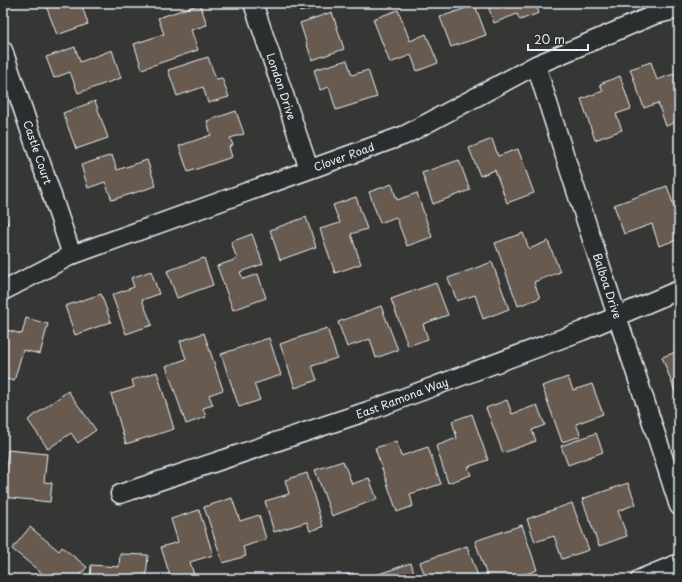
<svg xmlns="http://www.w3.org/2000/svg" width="682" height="582" font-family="'Playpen Sans',sans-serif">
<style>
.building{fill:#685a4f;stroke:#e8f1f8}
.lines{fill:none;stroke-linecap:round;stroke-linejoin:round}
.minor-casing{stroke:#e8f1f8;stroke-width:21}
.minor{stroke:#2a2d2e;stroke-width:18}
.labels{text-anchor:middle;stroke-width:4;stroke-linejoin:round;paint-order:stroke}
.street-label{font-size:11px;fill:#e8f1f8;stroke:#2a2d2e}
</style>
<rect width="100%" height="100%" fill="#363635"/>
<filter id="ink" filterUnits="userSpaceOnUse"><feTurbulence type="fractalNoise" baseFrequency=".025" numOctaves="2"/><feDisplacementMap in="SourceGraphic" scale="8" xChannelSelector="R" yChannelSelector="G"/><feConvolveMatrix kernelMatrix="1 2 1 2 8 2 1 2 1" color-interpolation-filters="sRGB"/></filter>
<g filter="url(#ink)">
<path class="building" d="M 45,3 L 81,3 L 88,24 L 57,35 Z
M 297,3 L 325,3 L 326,5 L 300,12 Z
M 487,3 L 535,3 L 539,13 L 520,20 L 517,14 L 494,23 Z
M 200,4 L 207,25 L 191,30 L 198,50 L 142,69 L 134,44 L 164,34 L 158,18 Z
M 475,5 L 486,35 L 451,47 L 440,17 Z
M 398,10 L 410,41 L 426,34 L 438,63 L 417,71 L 411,55 L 390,63 L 373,19 Z
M 332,12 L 344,49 L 312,60 L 300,23 Z
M 75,47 L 80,62 L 112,50 L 121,78 L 78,93 L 70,72 L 54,78 L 46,57 Z
M 208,57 L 216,79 L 222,78 L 229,97 L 208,103 L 203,87 L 177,96 L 168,70 Z
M 347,60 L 352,75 L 368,70 L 377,97 L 336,110 L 329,87 L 320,90 L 314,70 Z
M 651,62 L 657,80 L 676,73 L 679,81 L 679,121 L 666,126 L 658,103 L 644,108 L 630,69 Z
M 620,76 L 631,109 L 616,114 L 622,130 L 595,140 L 581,99 L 603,91 L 600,84 Z
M 95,101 L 108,138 L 76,149 L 63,113 Z
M 236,111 L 244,134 L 230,138 L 233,145 L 229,147 L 232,157 L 188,172 L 179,146 L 211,135 L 207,121 Z
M 492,139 L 498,156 L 518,149 L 534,193 L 507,203 L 495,170 L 480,176 L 469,148 Z
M 112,155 L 117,170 L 147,160 L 156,186 L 112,200 L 105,182 L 88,188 L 81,165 Z
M 459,160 L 470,190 L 433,204 L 422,173 Z
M 392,184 L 397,200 L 417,193 L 432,237 L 407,246 L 396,217 L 380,223 L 369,192 Z
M 667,186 L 679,221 L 679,239 L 659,246 L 652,224 L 624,234 L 614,205 Z
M 356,197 L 367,229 L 351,234 L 361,264 L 335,273 L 320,229 L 340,223 L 333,205 Z
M 3,209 L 8,224 L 3,225 Z
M 306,217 L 316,247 L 280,260 L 270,230 Z
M 523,233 L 529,249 L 548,241 L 560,272 L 534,282 L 540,298 L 518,306 L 495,243 Z
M 252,234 L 263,264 L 240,272 L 243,279 L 258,274 L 266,298 L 233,310 L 217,266 L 237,259 L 231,242 Z
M 204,258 L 213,285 L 177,298 L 167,271 Z
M 492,262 L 509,309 L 483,319 L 475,295 L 457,301 L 448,278 Z
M 151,271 L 159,294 L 142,300 L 152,325 L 126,334 L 112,295 L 134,287 L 131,278 Z
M 436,283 L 448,315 L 423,324 L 428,339 L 408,346 L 391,299 Z
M 101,294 L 111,322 L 75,335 L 65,306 Z
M 381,306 L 398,350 L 376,358 L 370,339 L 347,347 L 338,322 Z
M 26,318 L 48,324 L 40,354 L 23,350 L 14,381 L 3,378 L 3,329 L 22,334 Z
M 327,328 L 337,358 L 312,366 L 317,380 L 295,388 L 280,344 Z
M 204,333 L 223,390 L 209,395 L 213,405 L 203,408 L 206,417 L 186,424 L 166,366 L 186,359 L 180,341 Z
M 269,338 L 281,375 L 254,384 L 260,400 L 239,407 L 221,354 Z
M 679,351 L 679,402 L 662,357 Z
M 157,372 L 174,429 L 126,444 L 111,394 L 134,387 L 132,380 Z
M 568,377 L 573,390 L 592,384 L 603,414 L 576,424 L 581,436 L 562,442 L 542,386 Z
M 68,391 L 96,430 L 78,443 L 71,433 L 48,449 L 28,420 Z
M 507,400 L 512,414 L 537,405 L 545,425 L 532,430 L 536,441 L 503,453 L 486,408 Z
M 472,414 L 488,460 L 468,467 L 471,475 L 448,483 L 436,446 L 457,438 L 452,421 Z
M 596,433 L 603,452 L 568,465 L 561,446 Z
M 396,441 L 401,456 L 428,447 L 441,484 L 410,494 L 413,506 L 397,512 L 375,448 Z
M 8,450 L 47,454 L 44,482 L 52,483 L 50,502 L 3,497 L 3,469 L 6,469 Z
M 343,461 L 352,484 L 369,478 L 377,499 L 332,516 L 315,470 Z
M 307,473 L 323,527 L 310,531 L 307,522 L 274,532 L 265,501 L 289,494 L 285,480 Z
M 628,483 L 636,504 L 618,511 L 627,536 L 599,546 L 582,499 Z
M 232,498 L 240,521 L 259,515 L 266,539 L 243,547 L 246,556 L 223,563 L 204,507 Z
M 572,503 L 589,550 L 562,559 L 554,536 L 535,542 L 527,519 Z
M 199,510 L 213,555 L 190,562 L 194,575 L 182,579 L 171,579 L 161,547 L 178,542 L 171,519 Z
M 522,525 L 537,570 L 512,579 L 488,579 L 475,541 Z
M 30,527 L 59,551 L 62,547 L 87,567 L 77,579 L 49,579 L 12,549 Z
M 467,546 L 478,576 L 469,579 L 426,579 L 420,562 Z
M 120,554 L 148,555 L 146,579 L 90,579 L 91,565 L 119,567 Z
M 411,563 L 416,579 L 367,579 L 367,578 Z
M 353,573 L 356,579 L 334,579 Z"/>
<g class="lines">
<g class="minor-casing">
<g id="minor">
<path id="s1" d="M 253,3 L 309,169"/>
<path id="s2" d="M 3,50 L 72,255"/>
<path id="s3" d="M 536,65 C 582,213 632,359 679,506"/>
<path id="s4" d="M 3,291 L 72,255 L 405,135 L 536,65 L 654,15 L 679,9"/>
<path id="s5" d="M 120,494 L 371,410 L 582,331 L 679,290"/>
<path d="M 640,579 L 679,563"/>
</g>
</g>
<use href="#minor" class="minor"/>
</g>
</g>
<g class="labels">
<g class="street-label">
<text dy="4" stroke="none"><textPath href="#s1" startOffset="88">London Drive</textPath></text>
<text dy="4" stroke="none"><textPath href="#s2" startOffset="108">Castle Court</textPath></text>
<text dy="4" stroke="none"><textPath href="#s4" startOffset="367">Clover Road</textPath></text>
<text dy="4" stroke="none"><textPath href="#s3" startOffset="232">Balboa Drive</textPath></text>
<text dy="4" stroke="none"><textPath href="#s5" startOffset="298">East Ramona Way</textPath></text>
</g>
</g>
<rect width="682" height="582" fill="none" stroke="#2a2d2e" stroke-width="16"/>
<rect x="8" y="8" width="666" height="566" fill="none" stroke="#e8f1f8" stroke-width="1.5" filter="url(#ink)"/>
<path d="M528 44v6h60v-6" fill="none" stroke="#e8f1f8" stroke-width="2"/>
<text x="534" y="44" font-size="12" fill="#e8f1f8" stroke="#2a2d2e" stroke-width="3" paint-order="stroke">20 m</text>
</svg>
